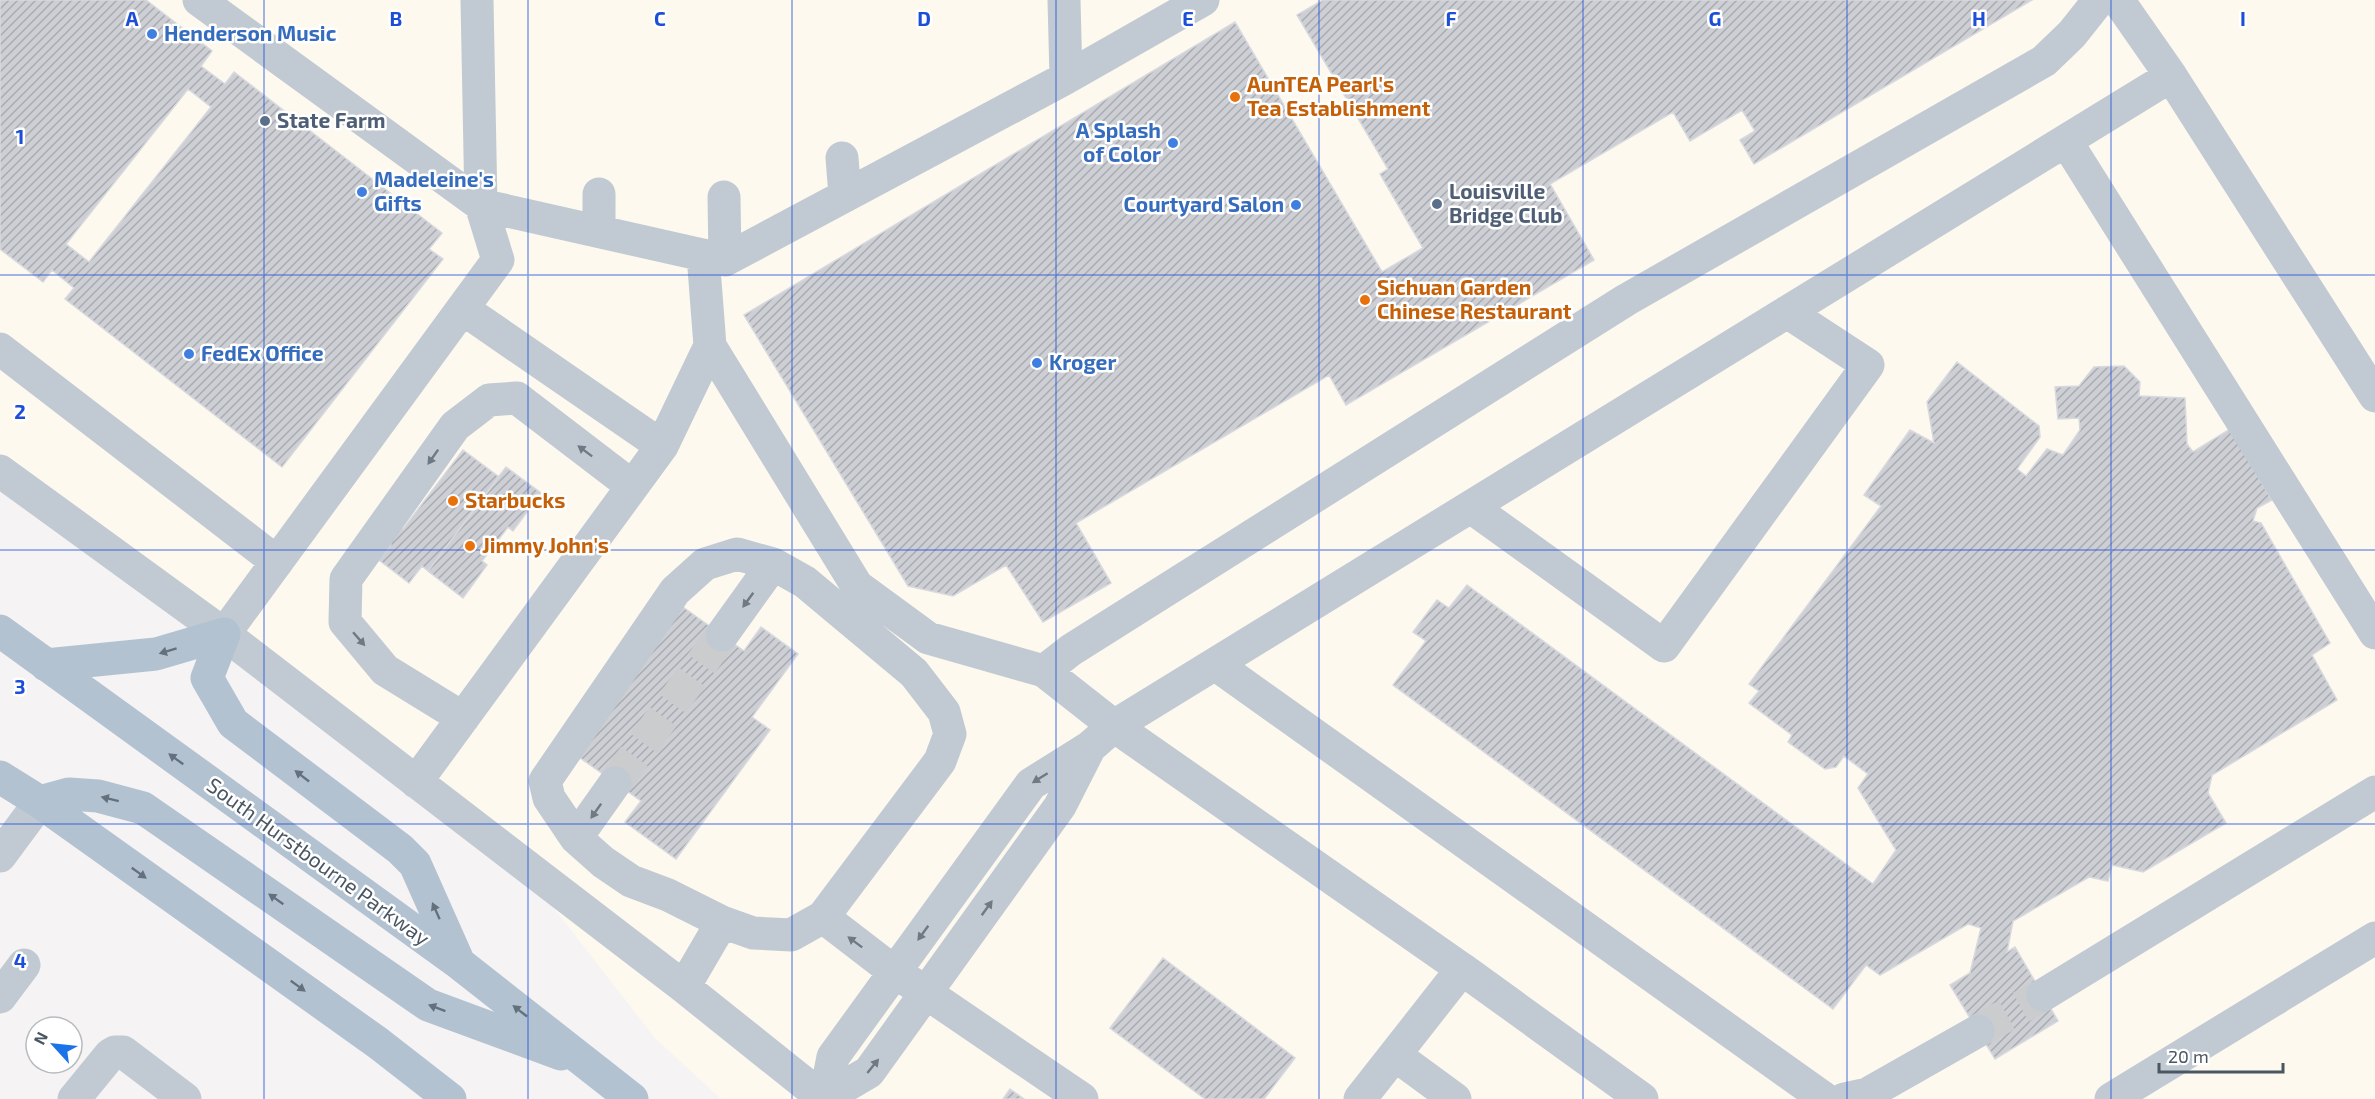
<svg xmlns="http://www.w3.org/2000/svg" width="2375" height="1099" font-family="'Exo 2',sans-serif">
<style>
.commercial{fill:#fdf9ef}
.building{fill:url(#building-hatch);stroke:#d7d9de;stroke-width:1.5;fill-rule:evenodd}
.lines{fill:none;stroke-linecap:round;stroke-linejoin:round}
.minor-tunnel{stroke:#caccce;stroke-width:33;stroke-dasharray:33 16;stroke-linecap:butt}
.minor{stroke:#c1cad2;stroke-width:33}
.major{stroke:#b3c2d1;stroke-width:33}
.oneway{fill:#6e7983}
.oneway2{fill:#64717d}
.grid{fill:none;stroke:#1d4ed8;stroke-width:1.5;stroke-opacity:0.55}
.shop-dot{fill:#3f7fe0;stroke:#fff;stroke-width:2}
.food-dot{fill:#e8710a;stroke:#fff;stroke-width:2}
.service-dot{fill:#5c6f8a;stroke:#fff;stroke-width:2}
.labels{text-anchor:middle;stroke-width:5;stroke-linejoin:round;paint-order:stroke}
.shop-label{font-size:21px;font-weight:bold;fill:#366cbe;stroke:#fff;text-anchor:start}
.food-label{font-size:21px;font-weight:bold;fill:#c56008;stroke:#fff;text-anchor:start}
.service-label{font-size:21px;font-weight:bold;fill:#4e5e75;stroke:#fff;text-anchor:start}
.street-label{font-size:21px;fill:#4a5661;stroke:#fff}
.grid-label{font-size:20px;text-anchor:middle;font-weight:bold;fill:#1d4ed8;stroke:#fff;stroke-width:5;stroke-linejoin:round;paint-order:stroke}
</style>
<defs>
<pattern id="building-hatch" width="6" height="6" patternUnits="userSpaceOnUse" patternTransform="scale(1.5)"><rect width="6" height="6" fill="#cdcfd5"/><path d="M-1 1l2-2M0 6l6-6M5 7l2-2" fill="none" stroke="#a8abb0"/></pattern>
</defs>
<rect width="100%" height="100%" fill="#f5f3f3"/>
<path class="commercial" d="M 0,0 L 2375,0 L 2375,1099 L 721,1099 L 655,1038 L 476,808 L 0,454 Z"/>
<path class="building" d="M 0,0 L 146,0 L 212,51 L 201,66 L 225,84 L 234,72 L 442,233 L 429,249 L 443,259 L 282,467 L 65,299 L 74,288 L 52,270 L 43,282 L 0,249 ZM 188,89 L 211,107 L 89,262 L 66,244 Z
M 1323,0 L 2032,0 L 1754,164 L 1740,140 L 1755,131 L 1742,110 L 1690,141 L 1673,112 L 1550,184 L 1594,260 L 1346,405 L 1329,375 L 1076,523 L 1111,583 L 1043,622 L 1006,565 L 953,596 L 908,586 L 744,315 L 1235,22 L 1382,272 L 1423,248 L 1380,174 L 1388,169 L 1297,15 Z
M 1957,362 L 2039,426 L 2040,437 L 2017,469 L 2026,476 L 2047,449 L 2063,455 L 2080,430 L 2079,418 L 2058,419 L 2055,387 L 2079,386 L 2094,367 L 2124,366 L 2140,382 L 2139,396 L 2185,398 L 2187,444 L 2193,452 L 2230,429 L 2272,500 L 2257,508 L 2253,521 L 2261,523 L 2330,643 L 2312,655 L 2337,700 L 2212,775 L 2208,793 L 2226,823 L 2143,872 L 2112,865 L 2108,881 L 2089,877 L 2013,921 L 2007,952 L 2015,947 L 2058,1021 L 1995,1059 L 1950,985 L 1970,973 L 1981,928 L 1968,924 L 1880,975 L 1866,965 L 1833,1009 L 1393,685 L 1426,641 L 1413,632 L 1437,600 L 1449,608 L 1467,585 L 1873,884 L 1896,850 L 1858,788 L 1868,774 L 1844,756 L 1836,767 L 1825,769 L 1788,742 L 1792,735 L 1749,703 L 1759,691 L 1749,684 L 1881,506 L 1864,495 L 1910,430 L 1934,443 L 1927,402 Z
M 463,450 L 499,477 L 428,571 L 422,566 L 409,583 L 379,560 L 391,545 L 385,541 L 397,525 L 403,529 Z
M 506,467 L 541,493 L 513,531 L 508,527 L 482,561 L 487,565 L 463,598 L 428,571 Z
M 683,607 L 744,651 L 761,627 L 798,654 L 752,717 L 770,730 L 676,859 L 625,822 L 641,801 L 576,755 Z
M 1163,958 L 1295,1058 L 1264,1099 L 1205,1099 L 1110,1028 Z
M 1010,1089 L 1024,1099 L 1003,1099 Z"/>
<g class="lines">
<path class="minor-tunnel" d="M 615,783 L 722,635
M 1978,1031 L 2043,995"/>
<path class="minor" d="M 199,0 L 481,205 L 725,260 L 1066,78 L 1203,0
M 1064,0 L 1066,78
M 2118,0 L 2171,76
M 2066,141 L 2375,633
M 842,158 L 845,196
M 599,194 L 599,231
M 724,197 L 725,260
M 703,255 L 710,346 L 857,586 L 928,638 L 1044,671 L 1114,726 L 1462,969 L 1360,1099
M 463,309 L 662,446
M 0,349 L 277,562
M 0,471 L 224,634 L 684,987 L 824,1099
M 1471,507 L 1664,646 L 1868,365 L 1787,312
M 737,554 L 773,564 L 805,582 L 914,673 L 944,712 L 950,734 L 940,761 L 823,917 L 791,935 L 753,933 L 722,922 L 668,895 L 631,881 L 603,862 L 576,838 L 549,798 L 545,781 L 675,591 L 705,564 Z
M 224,634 L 498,260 L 481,205 L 477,0
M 722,635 L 773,564
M 1215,664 L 1825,1099
M 1044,671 L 1071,650 L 1626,300 L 2044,61 L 2072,34 L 2099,0
M 463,718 L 385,670 L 345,622 L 346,579 L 455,426 L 489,400 L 517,398 L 632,486
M 416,782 L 662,446 L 710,346
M 576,838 L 615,783
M 0,856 L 40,802
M 823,917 L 888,967 L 1082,1099
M 1462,969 L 1642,1099
M 684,987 L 722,922
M 2043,995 L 2375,792
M 0,997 L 24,965
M 1395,1055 L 1455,1099
M 825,1098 L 833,1057 L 1031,784 L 1090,747 L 1114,726 L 2171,76 L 2375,396
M 825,1098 L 869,1072 L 1060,806 L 1090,747
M 74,1099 L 110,1055 L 115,1052 L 123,1052 L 185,1099
M 1844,1099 L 1867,1094 L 1978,1031
M 2111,1099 L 2375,938"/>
<path class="major" d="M 0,631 L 460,964 L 632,1099
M 224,634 L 207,678 L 233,723 L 400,849 L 415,864 L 459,963
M 46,665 L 156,654 L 224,634
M 0,777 L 40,802 L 378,1043 L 450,1099
M 40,802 L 69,794 L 98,796 L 143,808 L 428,1005 L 561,1054"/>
</g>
<defs><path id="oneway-solid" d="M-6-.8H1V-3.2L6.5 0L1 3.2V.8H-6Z" transform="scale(1.5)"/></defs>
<g class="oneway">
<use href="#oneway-solid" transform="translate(585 451) rotate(-143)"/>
<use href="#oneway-solid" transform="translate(433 457) rotate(125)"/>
<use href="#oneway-solid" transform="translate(748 600) rotate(126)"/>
<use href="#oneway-solid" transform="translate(359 639) rotate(49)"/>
<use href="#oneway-solid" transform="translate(1040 778) rotate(148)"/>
<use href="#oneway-solid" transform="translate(596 811) rotate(125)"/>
<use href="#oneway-solid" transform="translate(987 908) rotate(-54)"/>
<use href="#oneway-solid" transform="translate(923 933) rotate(126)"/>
<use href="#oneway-solid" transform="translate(855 942) rotate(-143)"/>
<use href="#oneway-solid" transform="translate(873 1066) rotate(-51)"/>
</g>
<g class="oneway2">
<use href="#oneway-solid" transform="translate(168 651) rotate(163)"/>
<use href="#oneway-solid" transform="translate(176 759) rotate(-144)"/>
<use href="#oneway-solid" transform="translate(302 776) rotate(-142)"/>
<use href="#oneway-solid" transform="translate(110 799) rotate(-166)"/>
<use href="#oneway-solid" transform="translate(139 873) rotate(36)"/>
<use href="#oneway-solid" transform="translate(276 899) rotate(-145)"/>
<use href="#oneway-solid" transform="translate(436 911) rotate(-114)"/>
<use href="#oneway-solid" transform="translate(298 986) rotate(36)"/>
<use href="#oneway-solid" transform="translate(437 1008) rotate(-159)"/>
<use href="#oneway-solid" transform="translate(520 1011) rotate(-142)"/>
</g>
<path class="grid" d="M 264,0 L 264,1099M 528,0 L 528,1099M 792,0 L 792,1099M 1056,0 L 1056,1099M 1319,0 L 1319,1099M 1583,0 L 1583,1099M 1847,0 L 1847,1099M 2111,0 L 2111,1099M 0,275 L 2375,275M 0,550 L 2375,550M 0,824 L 2375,824"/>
<g class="shop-dot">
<circle cx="152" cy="34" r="6"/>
<circle cx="1173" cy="143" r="6"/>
<circle cx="362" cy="192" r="6"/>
<circle cx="1296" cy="205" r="6"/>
<circle cx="189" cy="354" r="6"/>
<circle cx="1037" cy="363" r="6"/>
</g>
<g class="food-dot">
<circle cx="1235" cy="97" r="6"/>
<circle cx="1365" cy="300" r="6"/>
<circle cx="453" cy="501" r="6"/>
<circle cx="470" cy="546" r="6"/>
</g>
<g class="service-dot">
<circle cx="265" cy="121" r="6"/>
<circle cx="1437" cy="204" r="6"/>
</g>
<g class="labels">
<g class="shop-label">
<text x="164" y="41">Henderson Music</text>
<text x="1161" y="138" text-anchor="end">A Splash<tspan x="1161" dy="24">of Color</tspan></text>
<text x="374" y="187">Madeleine's<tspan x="374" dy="24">Gifts</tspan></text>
<text x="1284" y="212" text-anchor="end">Courtyard Salon</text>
<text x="201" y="361">FedEx Office</text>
<text x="1049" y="370">Kroger</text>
</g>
<g class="food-label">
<text x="1247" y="92">AunTEA Pearl's<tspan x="1247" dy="24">Tea Establishment</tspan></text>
<text x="1377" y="295">Sichuan Garden<tspan x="1377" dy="24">Chinese Restaurant</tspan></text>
<text x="465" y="508">Starbucks</text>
<text x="482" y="553">Jimmy John's</text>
</g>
<g class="service-label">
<text x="277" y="128">State Farm</text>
<text x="1449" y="199">Louisville<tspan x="1449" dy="24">Bridge Club</tspan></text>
</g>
<g class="street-label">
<text transform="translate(318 862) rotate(36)" y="7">South Hurstbourne Parkway</text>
</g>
</g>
<g class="grid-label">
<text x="132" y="26">A</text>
<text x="396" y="26">B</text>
<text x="660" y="26">C</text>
<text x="924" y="26">D</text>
<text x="1188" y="26">E</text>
<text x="1451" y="26">F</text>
<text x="1715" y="26">G</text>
<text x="1979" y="26">H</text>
<text x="2243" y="26">I</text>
<text x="20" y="144">1</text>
<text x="20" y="419">2</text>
<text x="20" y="694">3</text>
<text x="20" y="968">4</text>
</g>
<g transform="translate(54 1045) rotate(297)"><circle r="28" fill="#ffffff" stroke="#b7bbc0" stroke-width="1.5"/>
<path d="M0-4.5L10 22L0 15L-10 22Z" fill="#1a73e8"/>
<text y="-9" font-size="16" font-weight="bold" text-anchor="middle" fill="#4a5661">N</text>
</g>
<path d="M2159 1063v9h124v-9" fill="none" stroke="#4a5661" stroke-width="3"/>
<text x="2168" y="1063" font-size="18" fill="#4a5661" stroke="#ffffff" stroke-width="4.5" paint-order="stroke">20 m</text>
</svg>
